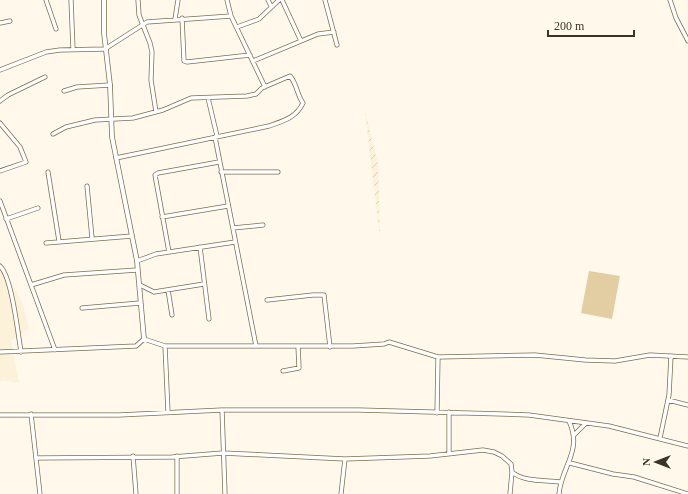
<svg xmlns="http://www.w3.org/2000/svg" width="688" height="494" font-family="Georgia,serif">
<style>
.built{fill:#fcf1d9}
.industrial{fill:url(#industrial-furrows)}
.green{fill:#e3cea4}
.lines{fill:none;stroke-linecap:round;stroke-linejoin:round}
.minor-casing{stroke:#7c6d50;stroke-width:5}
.tertiary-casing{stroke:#7c6d50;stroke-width:5.5}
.minor{stroke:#fff;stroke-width:3.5}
.tertiary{stroke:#fff;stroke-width:4}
</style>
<defs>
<pattern id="industrial-furrows" width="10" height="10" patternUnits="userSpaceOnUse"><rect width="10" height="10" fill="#fcf1d9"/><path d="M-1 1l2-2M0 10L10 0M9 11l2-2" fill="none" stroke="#d9cfba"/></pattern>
</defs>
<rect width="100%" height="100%" fill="#fff8eb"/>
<path class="built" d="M 0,264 L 22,302 L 29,328 L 11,341 L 19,383 L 2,380 L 0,382 Z"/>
<path class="industrial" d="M 365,111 L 378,164 L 380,239 Z"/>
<path class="green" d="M 589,271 L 620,276 L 612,319 L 581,313 Z"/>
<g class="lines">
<g class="minor-casing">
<path id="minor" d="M 46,0 L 56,29
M 71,0 L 73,49
M 138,0 L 139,15 L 150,43 L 152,52 L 151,80 L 156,112
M 227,0 L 231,16 L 265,87
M 268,0 L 271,6
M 282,0 L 301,41
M 325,0 L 337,45
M 670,0 L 676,18 L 688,41
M 182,18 L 184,61 L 187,62 L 250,55
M 175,19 L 178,0
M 0,23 L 10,21
M 237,27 L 259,19 L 279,0
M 253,61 L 318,34 L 334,32
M 0,70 L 46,52 L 60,50 L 105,49 L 147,22 L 231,16
M 64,91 L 77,87 L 110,85
M 208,98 L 217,136
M 0,101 L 8,95 L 45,77
M 0,123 L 20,147 L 26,162 L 0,171
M 53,134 L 66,127 L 95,120 L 133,118 L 163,110 L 191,98 L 247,96 L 256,94 L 262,88 L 290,76 C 297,84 297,95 303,103 C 296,118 283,121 269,126 L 116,158
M 215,137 L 256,346
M 48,172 L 59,241
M 221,172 L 278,172
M 87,186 L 92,238
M 0,201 L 55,350
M 162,217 L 228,206
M 6,219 L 38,208
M 233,228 L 263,225
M 46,243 L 132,236
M 200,247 L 209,319
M 169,252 L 155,175 L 158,173 L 219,162
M 137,261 L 156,254 L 235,242
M 0,266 C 12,277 18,334 21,352
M 31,285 L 64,275 L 137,270
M 140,285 L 154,292 L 204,284
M 168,290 L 172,315
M 267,300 L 313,295 L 324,295 L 330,347
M 82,308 L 140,303
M 165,346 L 168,412
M 0,352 L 136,346 L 144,339 L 165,346 L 353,346 L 384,344 L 389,342 L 438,357 L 535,355 L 585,360 L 615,361 L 650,355 L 688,357
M 283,371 L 299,368 L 298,346
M 668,400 L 688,405
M 222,410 L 225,494
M 449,412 L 449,453
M 437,413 L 438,357
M 31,414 L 40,494
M 0,415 L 119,415 L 222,410 L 359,410 L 502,414 L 529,415 L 609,426 L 688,446
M 574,435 L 586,423
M 660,438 L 669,395 L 671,356
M 133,456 L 136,494
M 177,456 L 177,494
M 36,458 L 172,457 L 223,453 L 345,459 L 430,456 L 483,450 L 494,452 L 502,456 L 511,464 L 512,472 C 523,482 546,480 560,482
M 570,463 L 613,474 L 634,477 L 688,494
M 341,494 L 345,459
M 510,494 L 512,472
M 559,494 C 561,467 583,451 569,421"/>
</g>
<g class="tertiary-casing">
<path id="tertiary" d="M 104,0 L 104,33 L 110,85 L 112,137 L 137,261 L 144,339"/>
</g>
<use href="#minor" class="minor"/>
<use href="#tertiary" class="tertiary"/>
</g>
<g transform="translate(656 462) rotate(270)" stroke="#fff8eb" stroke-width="3" paint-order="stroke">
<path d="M0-3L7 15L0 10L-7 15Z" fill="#3a3327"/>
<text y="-6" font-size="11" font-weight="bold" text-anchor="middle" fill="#3a3327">N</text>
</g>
<path d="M548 30v6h86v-6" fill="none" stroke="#3a3327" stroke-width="2"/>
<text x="554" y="30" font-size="12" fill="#3a3327" stroke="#fff8eb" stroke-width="3" paint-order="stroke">200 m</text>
</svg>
